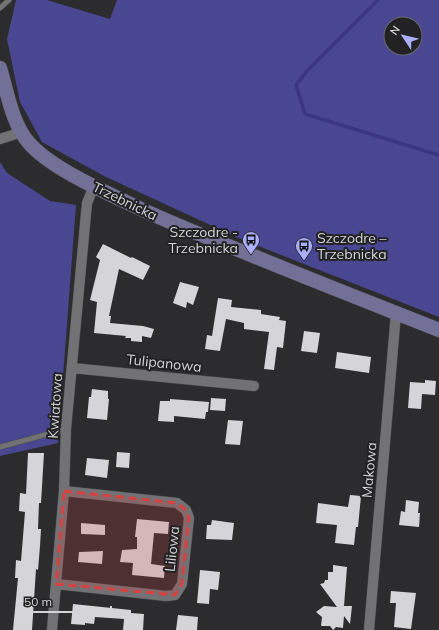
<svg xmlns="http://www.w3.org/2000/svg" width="439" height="630" font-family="Mulish,sans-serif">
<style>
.forest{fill:#494792;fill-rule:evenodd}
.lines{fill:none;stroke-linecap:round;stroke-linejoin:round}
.stream{stroke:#3a3780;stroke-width:3.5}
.building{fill:#d5d5d9}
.lane-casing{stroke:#494a4c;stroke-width:6}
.street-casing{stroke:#494a4c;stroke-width:11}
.secondary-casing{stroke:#494a4c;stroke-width:15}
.lane{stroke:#727275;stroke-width:5}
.street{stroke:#727275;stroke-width:10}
.secondary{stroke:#727097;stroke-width:14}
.marked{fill:#d64242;fill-opacity:0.2;stroke:#d64242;stroke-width:3;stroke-dasharray:8 5;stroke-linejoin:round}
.labels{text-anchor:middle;stroke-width:4;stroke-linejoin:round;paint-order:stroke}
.street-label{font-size:14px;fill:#d3d4d5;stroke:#222225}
.poi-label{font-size:14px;fill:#d3d4d5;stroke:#222225;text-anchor:end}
</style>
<rect width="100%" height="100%" fill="#2c2c2f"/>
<path class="forest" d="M 16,0 L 47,0 L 110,19 L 117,0 L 439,0 L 439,317 L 243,240 L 104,176 L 42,142 L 20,102 L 7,39 ZM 391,24 L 415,24 L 415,48 L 391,48 Z
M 0,162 L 7,173 L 50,201 L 76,205 L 58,443 L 0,456 Z"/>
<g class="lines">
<path class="stream" d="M 378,0 L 307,71 L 296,85 L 305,114 L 439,155"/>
</g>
<path class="building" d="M 103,244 L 131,258 L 132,257 L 150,266 L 143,280 L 119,269 L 109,316 L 111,316 L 110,323 L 143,326 L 154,329 L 151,338 L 142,336 L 142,342 L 131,341 L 131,338 L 125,338 L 126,336 L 94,333 L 97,302 L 90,300 L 100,260 L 96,257 Z
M 180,282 L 199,287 L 193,305 L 187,302 L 186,308 L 173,303 Z
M 218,298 L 232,300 L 231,307 L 261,310 L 261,314 L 280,317 L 279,320 L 286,321 L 283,348 L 277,347 L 274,370 L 264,369 L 269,332 L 244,329 L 244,323 L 226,319 L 220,351 L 205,349 L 207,335 L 212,336 Z
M 304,331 L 320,333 L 317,353 L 301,351 Z
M 337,352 L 371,357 L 369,373 L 335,368 Z
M 425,380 L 436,381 L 435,395 L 422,394 L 421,409 L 408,408 L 410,382 L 425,383 Z
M 92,389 L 108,391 L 108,399 L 109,399 L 107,420 L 87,418 L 89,397 L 91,397 Z
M 211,398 L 226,399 L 225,411 L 210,410 Z
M 170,399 L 209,402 L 208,412 L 206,412 L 205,419 L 174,416 L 174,422 L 158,421 L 160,401 L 170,401 Z
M 228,420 L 243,421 L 240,445 L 225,444 Z
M 117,452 L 130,453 L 129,468 L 116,467 Z
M 28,453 L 44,453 L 41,503 L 39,503 L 38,529 L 41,529 L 40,546 L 38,570 L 36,569 L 32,630 L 13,630 L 18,578 L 15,578 L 16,560 L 21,561 L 25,512 L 19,511 L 20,493 L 26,494 Z
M 87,458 L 109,460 L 107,478 L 85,475 Z
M 350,495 L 361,496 L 358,527 L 356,527 L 354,545 L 335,543 L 337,525 L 316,523 L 318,503 L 348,507 Z
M 406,500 L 419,502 L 418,513 L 420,513 L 419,527 L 399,525 L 401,511 L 405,512 Z
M 137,519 L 169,522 L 168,534 L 154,533 L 151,564 L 165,566 L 164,578 L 132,575 L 133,563 L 120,562 L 122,550 L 137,549 L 137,537 L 135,537 Z
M 212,520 L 234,523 L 232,540 L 206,539 L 207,525 L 211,525 Z
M 81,523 L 105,525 L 105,535 L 81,534 Z
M 103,551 L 102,564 L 78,562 L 79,552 Z
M 333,565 L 347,567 L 344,606 L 352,606 L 350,624 L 344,616 L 343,628 L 336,627 L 333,630 L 330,626 L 321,626 L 322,617 L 316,612 L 324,606 L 337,607 L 320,584 L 324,583 L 325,580 L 328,580 L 328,572 L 333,572 Z
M 200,570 L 220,572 L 218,590 L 210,589 L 209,604 L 197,603 Z
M 391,591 L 416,593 L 411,629 L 394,627 L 396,603 L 390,603 Z
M 73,604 L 131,610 L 131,613 L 144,614 L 143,630 L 123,630 L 124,619 L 95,617 L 94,624 L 85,623 L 85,625 L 71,624 Z
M 178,615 L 198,617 L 197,630 L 176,630 Z"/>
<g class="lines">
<g class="lane-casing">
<path id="lane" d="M 0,8 L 9,0
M 0,447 L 66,429"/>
</g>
<g class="street-casing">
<path id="street" d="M 0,139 L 22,132
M 72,368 L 254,386
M 56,584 L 166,596 L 175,595 L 182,584 L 189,518 L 186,510 L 177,503 L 64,491
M 52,630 L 64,491 L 66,429 L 87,203 L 94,186
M 369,630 L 396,313"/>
</g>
<g class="secondary-casing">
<path id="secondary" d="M 0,68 C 7,91 12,124 29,143 C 50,167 97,188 126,202 C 167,222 209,238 251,255 C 314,281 376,305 439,330"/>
</g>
<use href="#lane" class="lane"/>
<use href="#street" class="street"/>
<use href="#secondary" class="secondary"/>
</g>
<path class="marked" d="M 64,491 L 177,503 L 186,510 L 189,518 L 182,584 L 175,595 L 56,584 Z"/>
<defs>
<g id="bus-pin" transform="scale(0.9)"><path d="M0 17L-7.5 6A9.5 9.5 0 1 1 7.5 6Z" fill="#abaffb" stroke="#222225"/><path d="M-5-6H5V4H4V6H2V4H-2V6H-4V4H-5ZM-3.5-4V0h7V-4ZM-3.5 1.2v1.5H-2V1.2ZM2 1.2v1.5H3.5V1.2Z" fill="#111"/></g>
</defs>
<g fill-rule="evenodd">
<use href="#bus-pin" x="251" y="240"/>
<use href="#bus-pin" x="304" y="246"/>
</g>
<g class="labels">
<g class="street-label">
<text transform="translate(125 201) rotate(26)" y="5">Trzebnicka</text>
<text transform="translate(164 363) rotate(6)" y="5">Tulipanowa</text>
<text transform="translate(55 406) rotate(-86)" y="5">Kwiatowa</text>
<text transform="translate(369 470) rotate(-85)" y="5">Makowa</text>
<text transform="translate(172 549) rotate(-84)" y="5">Liliowa</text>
</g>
<g class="poi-label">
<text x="238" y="237">Szczodre -<tspan x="238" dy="16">Trzebnicka</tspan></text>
<text x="317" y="243" text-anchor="start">Szczodre –<tspan x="317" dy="16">Trzebnicka</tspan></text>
</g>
</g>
<g transform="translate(403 36) rotate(305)"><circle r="19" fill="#222225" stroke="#69696b"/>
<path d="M0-3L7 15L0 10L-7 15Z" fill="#abaffb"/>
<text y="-6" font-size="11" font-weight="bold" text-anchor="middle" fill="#d3d4d5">N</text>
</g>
<path d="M18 606v6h93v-6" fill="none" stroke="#d3d4d5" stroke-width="2"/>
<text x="24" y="606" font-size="12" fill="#d3d4d5" stroke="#222225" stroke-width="3" paint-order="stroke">50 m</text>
</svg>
